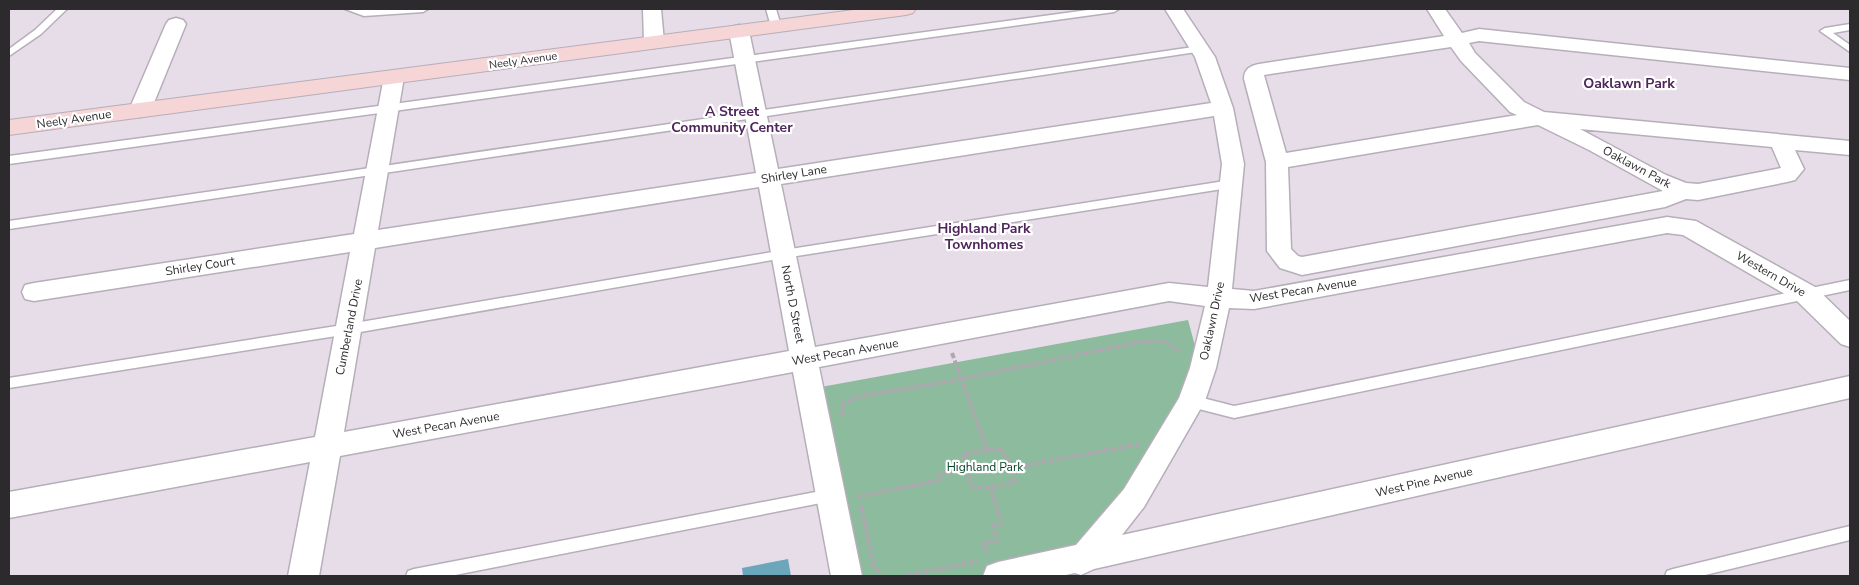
<svg xmlns="http://www.w3.org/2000/svg" width="1859" height="585" font-family="'Nunito Sans',sans-serif">
<style>
.green{fill:#8dbb9d}
.water{fill:#6ca6bb}
.lines{fill:none;stroke-linecap:round;stroke-linejoin:round}
.lane-casing{stroke:#b6aeb9;stroke-width:3}
.street-casing{stroke:#b6aeb9;stroke-width:3}
.secondary-casing{stroke:#b6aeb9;stroke-width:2}
.path{stroke:#aea7b0;stroke-width:4;stroke-dasharray:5.5 2.5;stroke-linecap:butt}
.lane{fill:#fff;fill-rule:evenodd}
.street{fill:#fff;fill-rule:evenodd}
.secondary{fill:#f5d5d6;fill-rule:evenodd}
.labels{text-anchor:middle;stroke-width:4.5;stroke-linejoin:round;paint-order:stroke}
.far-street-label{font-size:11px;fill:#2d2a2e;stroke:#fff}
.street-label{font-size:12px;fill:#2d2a2e;stroke:#fff}
.park-label{font-size:12px;fill:#003f22;stroke:#fff}
.neighbourhood-label{font-size:14px;font-weight:bold;fill:#4f265b;stroke:#fff}
</style>
<rect width="100%" height="100%" fill="#e6dde9"/>
<path class="green" d="M 1188,320 L 1201,368 L 1084,557 L 995,576 L 847,576 L 810,389 Z"/>
<path class="water" d="M 788,559 L 791,576 L 743,576 L 742,568 Z"/>
<g class="lines">
<g class="lane-casing">
<path id="lane" d="M 57,9 L 67,9 L 41,34 L 9,56 L 9,49 L 35,30 Z
M 345,9 L 428,9 L 423,12 L 364,16 Z
M 766,9 L 776,9 L 781,26 L 779,28 L 773,28 L 771,26 Z
M 1095,9 L 1119,9 L 1114,12 L 9,164 L 9,156 Z
M 1850,24 L 1850,30 L 1833,33 L 1850,45 L 1850,52 L 1820,31 L 1825,28 Z
M 1200,46 L 1203,47 L 1203,51 L 9,229 L 9,221 Z
M 1231,180 L 1237,184 L 1235,187 L 784,258 L 349,334 L 9,388 L 9,378 L 349,324 L 784,250 Z
M 1850,280 L 1850,290 L 1234,418 L 1191,407 L 1186,405 L 1184,401 L 1186,397 L 1191,395 L 1234,406 Z
M 831,489 L 836,490 L 838,495 L 836,500 L 831,501 L 450,576 L 406,576 L 408,571 L 414,569 Z
M 1850,526 L 1850,540 L 1701,576 L 1665,576 L 1667,571 L 1673,569 Z"/>
</g>
<g class="street-casing">
<path id="street" d="M 643,9 L 661,9 L 664,42 L 661,46 L 654,48 L 647,46 L 644,42 Z
M 1165,9 L 1183,9 L 1215,57 L 1233,108 L 1244,164 L 1232,289 L 1254,291 L 1667,217 L 1696,221 L 1815,287 L 1850,321 L 1850,347 L 1841,344 L 1797,301 L 1683,235 L 1667,233 L 1254,309 L 1229,308 L 1216,368 L 1205,401 L 1144,507 L 1122,535 L 1850,376 L 1850,398 L 1094,569 L 1081,575 L 1075,573 L 1061,576 L 983,576 L 987,566 L 998,562 L 1076,545 L 1124,489 L 1179,398 L 1190,368 L 1205,306 L 1169,301 L 819,367 L 862,576 L 831,576 L 793,372 L 340,456 L 319,576 L 288,576 L 310,462 L 9,518 L 9,492 L 315,437 L 350,252 L 34,301 L 25,299 L 22,292 L 25,285 L 34,283 L 354,234 L 384,77 L 387,73 L 394,71 L 401,73 L 404,77 L 378,230 L 756,173 L 729,31 L 732,27 L 739,25 L 746,27 L 749,31 L 778,169 L 1211,103 L 1195,57 ZM 1214,116 L 1222,164 L 1208,287 L 1169,283 L 815,347 L 781,184 ZM 759,187 L 789,351 L 344,432 L 375,248 Z
M 1427,9 L 1445,9 L 1462,33 L 1479,29 L 1850,68 L 1850,80 L 1479,41 L 1469,43 L 1475,53 L 1524,102 L 1544,112 L 1850,141 L 1850,155 L 1795,150 L 1804,169 L 1795,180 L 1787,182 L 1698,200 L 1686,199 L 1665,207 L 1302,275 L 1280,268 L 1267,251 L 1266,162 L 1244,79 C 1244,69 1250,66 1259,64 L 1444,36 ZM 1451,47 L 1461,61 L 1510,112 L 1517,115 L 1286,153 L 1264,75 ZM 1538,125 L 1589,150 L 1663,191 L 1302,257 L 1298,256 L 1291,249 L 1288,167 ZM 1580,129 L 1772,147 L 1781,168 L 1698,184 L 1686,183 L 1666,175 Z
M 176,18 L 183,20 L 186,24 L 151,110 L 147,115 L 140,117 L 133,115 L 129,110 L 166,24 L 169,20 Z"/>
</g>
<g class="secondary-casing">
<path id="secondary" d="M 861,9 L 916,9 L 913,13 L 906,15 L 9,135 L 9,120 Z"/>
</g>
<path class="path" d="M 952,353 L 987,450 L 1002,450 L 1012,468 L 1139,444
M 842,415 L 844,403 L 857,397 L 961,379 L 1140,342 C 1157,340 1170,340 1181,354
M 966,469 L 973,488 L 991,487 L 1001,523 L 993,526 L 997,541 L 984,543 L 987,554
M 991,487 L 1015,482 L 1012,468
M 857,497 L 941,480 L 940,474 L 966,469 L 963,454 L 987,450
M 861,506 L 874,566 L 881,576
M 906,576 L 977,561"/>
<use href="#lane" class="lane"/>
<use href="#street" class="street"/>
<use href="#secondary" class="secondary"/>
</g>
<g class="labels">
<g class="far-street-label">
<text transform="translate(523 60) rotate(-8)" y="4">Neely Avenue</text>
</g>
<g class="street-label">
<text transform="translate(74 119) rotate(-8)" y="4">Neely Avenue</text>
<text transform="translate(1637 167) rotate(28)" y="4">Oaklawn Park</text>
<text transform="translate(794 174) rotate(-9)" y="4">Shirley Lane</text>
<text transform="translate(200 266) rotate(-9)" y="4">Shirley Court</text>
<text transform="translate(1771 274) rotate(30)" y="4">Western Drive</text>
<text transform="translate(1303 290) rotate(-9)" y="4">West Pecan Avenue</text>
<text transform="translate(793 304) rotate(79)" y="4">North D Street</text>
<text transform="translate(1212 321) rotate(-78)" y="4">Oaklawn Drive</text>
<text transform="translate(349 327) rotate(-79)" y="4">Cumberland Drive</text>
<text transform="translate(845 352) rotate(-10)" y="4">West Pecan Avenue</text>
<text transform="translate(446 425) rotate(-10)" y="4">West Pecan Avenue</text>
<text transform="translate(1424 482) rotate(-13)" y="4">West Pine Avenue</text>
</g>
<g class="park-label">
<text x="985" y="471">Highland Park</text>
</g>
<g class="neighbourhood-label">
<text x="1629" y="88">Oaklawn Park</text>
<text x="732" y="116">A Street<tspan x="732" dy="16">Community Center</tspan></text>
<text x="984" y="233">Highland Park<tspan x="984" dy="16">Townhomes</tspan></text>
</g>
</g>
<rect width="1859" height="585" fill="none" stroke="#2d2a2e" stroke-width="20"/>
</svg>
